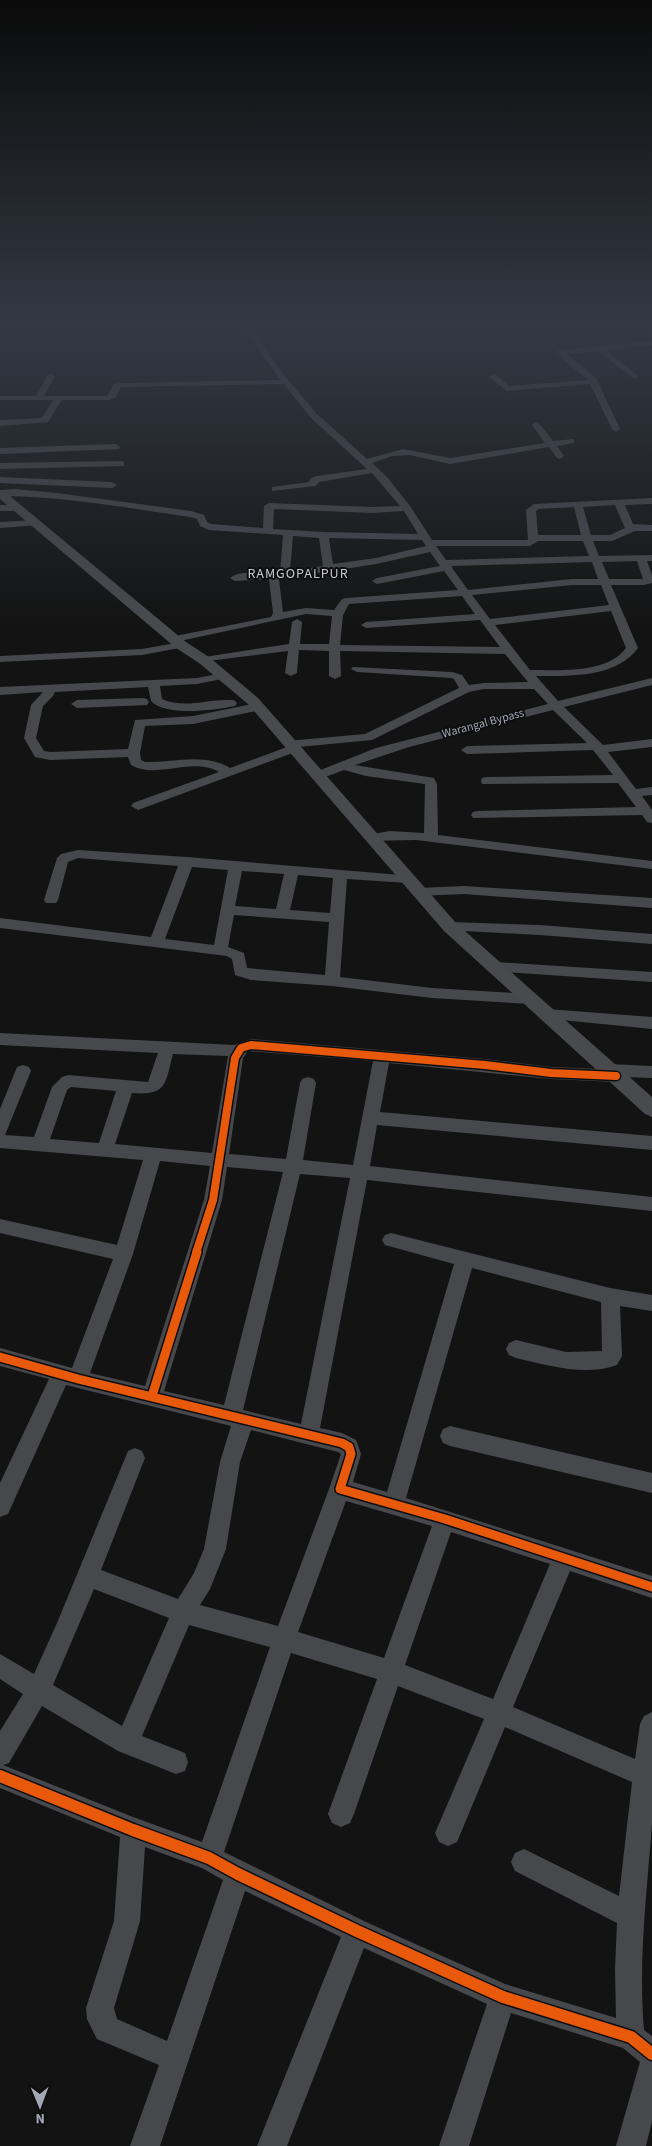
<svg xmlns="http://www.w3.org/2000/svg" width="652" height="2146" font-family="'Source Sans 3',sans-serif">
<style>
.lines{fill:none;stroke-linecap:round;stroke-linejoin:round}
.minor{fill:#47484c;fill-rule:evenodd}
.major{fill:#494a4e;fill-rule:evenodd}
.cycleway-far2-casing{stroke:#0e0e0f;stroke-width:11}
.cycleway-far1-casing{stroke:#0e0e0f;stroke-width:12}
.cycleway-casing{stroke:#0e0e0f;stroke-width:15}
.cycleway-far2{stroke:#e8590c;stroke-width:8}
.cycleway-far1{stroke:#e8590c;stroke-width:9}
.cycleway{stroke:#e8590c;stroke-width:12}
.labels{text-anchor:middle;stroke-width:4;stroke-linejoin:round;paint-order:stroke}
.far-street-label{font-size:12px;fill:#a4a8b5;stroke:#0e0e0f}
.far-neighbourhood-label{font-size:14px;letter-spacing:1px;fill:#c5c7d1;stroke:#0e0e0f}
</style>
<rect width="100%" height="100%" fill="#131313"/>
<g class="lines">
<path class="minor" d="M 245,328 L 252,328 L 277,366 L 316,413 L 367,459 L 403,449 L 450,458 L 545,443 L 532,425 L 536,422 L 539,423 L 553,441 L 574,439 L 574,443 L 557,446 L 564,456 L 560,459 L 557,458 L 549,447 L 450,464 L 410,455 L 392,456 L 372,463 L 387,477 L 410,506 L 432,540 L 528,540 L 526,510 L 534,504 L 652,498 L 652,504 L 625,505 L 633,524 L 652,525 L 652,531 L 635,531 L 612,541 L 593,541 L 599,556 L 652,555 L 652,561 L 647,561 L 652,575 L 652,583 L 644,585 L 611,585 L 638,648 C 616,678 570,676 536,676 L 558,701 L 652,678 L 652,685 L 564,707 L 603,745 L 652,739 L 652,747 L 608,752 L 636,789 L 652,787 L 652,795 L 642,796 L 652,810 L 652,823 L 647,822 L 642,815 L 473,818 L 471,815 L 473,812 L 478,811 L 636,807 L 618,783 L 482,784 L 481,781 L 482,778 L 487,777 L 613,775 L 593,750 L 467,754 L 461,750 L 467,746 L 587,743 L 553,710 L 409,747 L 355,765 L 434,778 L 437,784 L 438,835 L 652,861 L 652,869 L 416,840 L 367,841 L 365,838 L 367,835 L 390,831 L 424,833 L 425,784 L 366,776 L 344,770 L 317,780 L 311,776 L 313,773 L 376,748 L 548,704 L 534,689 L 484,689 L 469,692 L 372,740 L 299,747 L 298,751 L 138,810 L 131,806 L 133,803 L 219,772 C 192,756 157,780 131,765 L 128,757 L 50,760 L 35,757 L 24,738 L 31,705 L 43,692 L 0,695 L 0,687 L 197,678 L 223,673 L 227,674 L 229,676 L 227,678 L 197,684 L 160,686 L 162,699 C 185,709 207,699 230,700 C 235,700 234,700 237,703 L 235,706 C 216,710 165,717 151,701 L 148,687 L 55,692 L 53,696 L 43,706 L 36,738 L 44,751 L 50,752 L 128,749 L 135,720 L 193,716 L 257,703 L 261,704 L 263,707 L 261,710 L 193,724 L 145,726 L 140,753 L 141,760 L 145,762 C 172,763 204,752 230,768 L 287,747 L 285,744 L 287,741 L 365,734 L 459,688 L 454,679 L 451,678 L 357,672 L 351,669 L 353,667 L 452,672 L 462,675 L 469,685 L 484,683 L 528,682 L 505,654 L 340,651 L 341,676 L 335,679 L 329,676 L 329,651 L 299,650 L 297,673 L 291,676 L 285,673 L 288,651 L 200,662 L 198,660 L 204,657 L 289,644 L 292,622 L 297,619 L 302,622 L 300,644 L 329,644 L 332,616 L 306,614 L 175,642 L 169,639 L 175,636 L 271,617 L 273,613 L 269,579 L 235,581 L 230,578 C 242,568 265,576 280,573 L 283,535 L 209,530 L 200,526 L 197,519 L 190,517 C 127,508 63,496 0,496 L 0,490 L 15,489 L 57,493 L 191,511 L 204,515 L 207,522 L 211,524 L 263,528 L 264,506 L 269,503 L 372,507 L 400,506 L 372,473 L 319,482 L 316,486 L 272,491 L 272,487 L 309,482 L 311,478 L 317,476 L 367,469 L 310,417 L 284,384 L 121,387 L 115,398 L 109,400 L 62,400 L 48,422 L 0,426 L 0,420 L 42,418 L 53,400 L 0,400 L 0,396 L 36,396 L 47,376 L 51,374 L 55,376 L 44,396 L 107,396 L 114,384 L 120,383 L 280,380 ZM 615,505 L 625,528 L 610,535 L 591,535 L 583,507 ZM 574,507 L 581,535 L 538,535 L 536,511 L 539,509 ZM 274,509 L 372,513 L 404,511 L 418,534 L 324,532 L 273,529 ZM 293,536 L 319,538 L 323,566 L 290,571 ZM 329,538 L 422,540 L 426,546 L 376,558 L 333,564 ZM 538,541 L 583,541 L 589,556 L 446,560 L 436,546 L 530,546 ZM 430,552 L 440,566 L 377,578 L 372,581 L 377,584 L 444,571 L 458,590 L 346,598 L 342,599 L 334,610 L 306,608 L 283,612 L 279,580 L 281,579 L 376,564 ZM 637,561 L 643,579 L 609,579 L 602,562 ZM 592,562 L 598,579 L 572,579 L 468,590 L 452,568 L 452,566 ZM 572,585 L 601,585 L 609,605 L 490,619 L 472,595 ZM 462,596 L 475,614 L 366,622 L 361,625 L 366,628 L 480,620 L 500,647 L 340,645 L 343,615 L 349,604 ZM 611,611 L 626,648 C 607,674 560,670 530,670 L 495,625 Z
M 652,341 L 652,345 L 606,350 L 637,375 L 638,377 L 634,379 L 598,351 L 567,354 L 596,378 L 620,429 L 616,432 L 612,429 L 590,384 L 507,391 L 488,376 L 495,374 L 509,386 L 588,380 L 562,359 L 558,352 L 559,350 Z
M 116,444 L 120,447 L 119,449 L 0,454 L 0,448 Z
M 121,461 L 124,462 L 124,466 L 0,469 L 0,463 Z
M 0,477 L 112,482 L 117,485 L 112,488 L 0,483 Z
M 0,505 L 18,505 L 23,508 L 18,511 L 0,511 Z
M 36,520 L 39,521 L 39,525 L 0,528 L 0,522 Z
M 181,642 L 187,645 L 185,647 L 142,655 L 0,662 L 0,656 L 142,649 Z
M 143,698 L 147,699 L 149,702 L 147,705 L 77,708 L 71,704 L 77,700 Z
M 78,850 L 187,857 L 413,876 L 415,879 L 413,882 L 408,883 L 347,879 L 340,977 L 432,988 L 530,994 L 535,995 L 538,999 L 535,1003 L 530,1004 L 432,998 L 332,986 L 251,980 L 235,975 L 232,959 L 227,956 L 0,928 L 0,918 L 151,937 L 178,866 L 78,858 L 68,862 L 58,900 L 56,903 L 46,903 L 44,900 L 57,858 L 61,854 ZM 192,867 L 228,870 L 214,945 L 165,939 ZM 242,871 L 284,874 L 276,909 L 235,906 ZM 298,875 L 333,878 L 330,913 L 290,910 ZM 234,915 L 329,922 L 325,975 L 247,968 L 244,953 L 228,947 Z
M 464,886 L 652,898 L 652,908 L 464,894 L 418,896 L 413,895 L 411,892 L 413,889 L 418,888 Z
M 450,922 L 540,925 L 652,934 L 652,944 L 540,935 L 445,930 L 443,927 L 445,924 Z
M 496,962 L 652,972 L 652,982 L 491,971 L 489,967 L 491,963 Z
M 547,1009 L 652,1017 L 652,1029 L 542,1018 L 539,1014 L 542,1010 Z
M 0,1033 L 234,1045 L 251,1039 L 485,1059 L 551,1067 L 601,1069 L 603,1066 L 609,1064 L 652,1066 L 652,1078 L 624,1077 L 622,1080 L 616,1082 L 551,1079 L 389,1063 L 380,1112 L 652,1136 L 652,1150 L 377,1125 L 370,1166 L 652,1197 L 652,1211 L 367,1180 L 320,1428 L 342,1433 L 356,1440 L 361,1454 L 353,1482 L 387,1492 L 454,1264 L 385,1245 L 382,1240 L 385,1235 L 391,1233 L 610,1288 L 652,1295 L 652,1311 L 620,1306 L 622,1356 L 617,1365 C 585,1377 547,1365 516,1358 L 509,1355 L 506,1349 L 509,1343 L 516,1340 L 566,1352 L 602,1351 L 601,1302 L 472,1268 L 406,1498 L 652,1576 L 652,1598 L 570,1571 L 513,1707 L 635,1759 L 640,1724 L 644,1716 L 652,1712 C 652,1749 652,1787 652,1823 C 647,1893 638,1960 644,2030 L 652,2036 L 652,2121 L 646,2146 L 616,2146 L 640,2062 L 623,2048 L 511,2013 L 469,2146 L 439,2146 L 487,2004 L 364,1948 L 287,2146 L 257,2146 L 341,1937 L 245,1891 L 160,2146 L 130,2146 L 159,2065 L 97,2039 L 87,2019 L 86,2008 L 114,1921 L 120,1837 L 0,1788 L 0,1731 L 23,1694 L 0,1679 L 0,1654 L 34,1674 L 57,1623 L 128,1451 L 135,1448 L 142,1451 L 145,1458 L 101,1570 L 178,1599 L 194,1573 L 204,1549 L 220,1462 L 231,1426 L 66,1385 L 8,1514 L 0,1517 L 0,1483 L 49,1379 L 0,1366 L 0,1348 L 72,1368 L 113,1259 L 0,1233 L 0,1219 L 117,1245 L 143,1160 L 0,1148 L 0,1109 L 17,1067 L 23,1065 L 29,1067 L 31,1071 L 5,1135 L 34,1137 L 52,1087 L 62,1077 L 68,1075 L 148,1082 L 158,1053 L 0,1045 ZM 248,1051 L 373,1061 L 353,1165 L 303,1160 L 316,1083 L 314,1079 L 308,1077 L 302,1079 L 300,1083 L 286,1159 L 229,1154 L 243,1058 ZM 173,1054 L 228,1056 L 212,1153 L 115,1144 L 132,1093 C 168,1096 165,1083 173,1054 ZM 71,1087 L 116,1091 L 99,1143 L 50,1139 L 67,1090 ZM 160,1161 L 210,1166 L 204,1200 L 145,1386 L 90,1373 L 133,1254 ZM 227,1167 L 283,1172 L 224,1405 L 164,1391 L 222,1200 ZM 300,1174 L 350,1178 L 301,1424 L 243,1410 ZM 251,1430 L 338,1452 L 341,1454 L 329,1489 L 278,1626 L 200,1605 L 210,1589 L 226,1549 L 240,1462 ZM 346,1501 L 432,1526 L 384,1658 L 298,1632 ZM 451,1532 L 550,1564 L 493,1699 L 405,1665 ZM 94,1589 L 169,1618 L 122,1726 L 53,1685 ZM 189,1625 L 270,1647 L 202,1842 L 133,1817 L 3,1765 L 9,1763 L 42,1706 L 118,1751 L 176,1774 L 185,1771 L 188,1762 L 185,1753 L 142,1736 ZM 291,1653 L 377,1679 L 328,1814 L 332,1823 L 341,1827 L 350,1823 L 354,1814 L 398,1686 L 484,1719 L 435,1833 L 439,1842 L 448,1846 L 457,1842 L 505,1727 L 632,1782 L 619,1896 L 524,1849 L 515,1853 L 511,1862 L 515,1871 L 617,1923 L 615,1969 L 616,2018 L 505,1984 L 366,1922 L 224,1852 ZM 145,1847 L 202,1868 L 223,1880 L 167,2041 L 117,2019 L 114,2008 L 140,1921 Z
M 450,1426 L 652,1473 L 652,1493 L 450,1446 L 443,1443 L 440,1436 L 443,1429 Z"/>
<path class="major" d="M 0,490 L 4,491 L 186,642 L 209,657 L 258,698 L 456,923 L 652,1097 L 652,1117 L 645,1114 L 444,931 L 248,704 L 199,663 L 176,648 L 0,499 Z"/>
<g class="cycleway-far2-casing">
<path id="cycleway-far2" d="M 196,1253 L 213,1200 L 235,1058 L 241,1048 L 251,1045 L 485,1065 L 551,1073 L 616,1076"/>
</g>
<g class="cycleway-far1-casing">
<path id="cycleway-far1" d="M 0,1357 L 78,1379 L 342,1443 L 349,1447 L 351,1454 L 340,1489 L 445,1519 L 652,1587
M 152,1396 L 197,1252"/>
</g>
<g class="cycleway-casing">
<path id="cycleway" d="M 0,1776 L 133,1830 L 209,1858 L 238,1874 L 357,1931 L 503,1997 L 631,2037 L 652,2054"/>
</g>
<use href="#cycleway-far2" class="cycleway-far2"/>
<use href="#cycleway-far1" class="cycleway-far1"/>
<use href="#cycleway" class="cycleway"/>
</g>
<linearGradient id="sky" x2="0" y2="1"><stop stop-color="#0a0a0a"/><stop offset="0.52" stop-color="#333944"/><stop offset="1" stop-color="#333944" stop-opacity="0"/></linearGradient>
<rect width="652" height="629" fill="url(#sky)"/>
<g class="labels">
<g class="far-street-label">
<text transform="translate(483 723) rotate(-15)" y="4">Warangal Bypass</text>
</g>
<g class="far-neighbourhood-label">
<text x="298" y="578">RAMGOPALPUR</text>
</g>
</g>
<g transform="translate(40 2106) rotate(179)" stroke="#0e0e0f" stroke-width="4" paint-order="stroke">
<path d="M0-4L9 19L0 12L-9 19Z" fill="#a4a8b5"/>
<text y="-8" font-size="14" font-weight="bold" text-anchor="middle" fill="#a4a8b5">N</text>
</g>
</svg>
